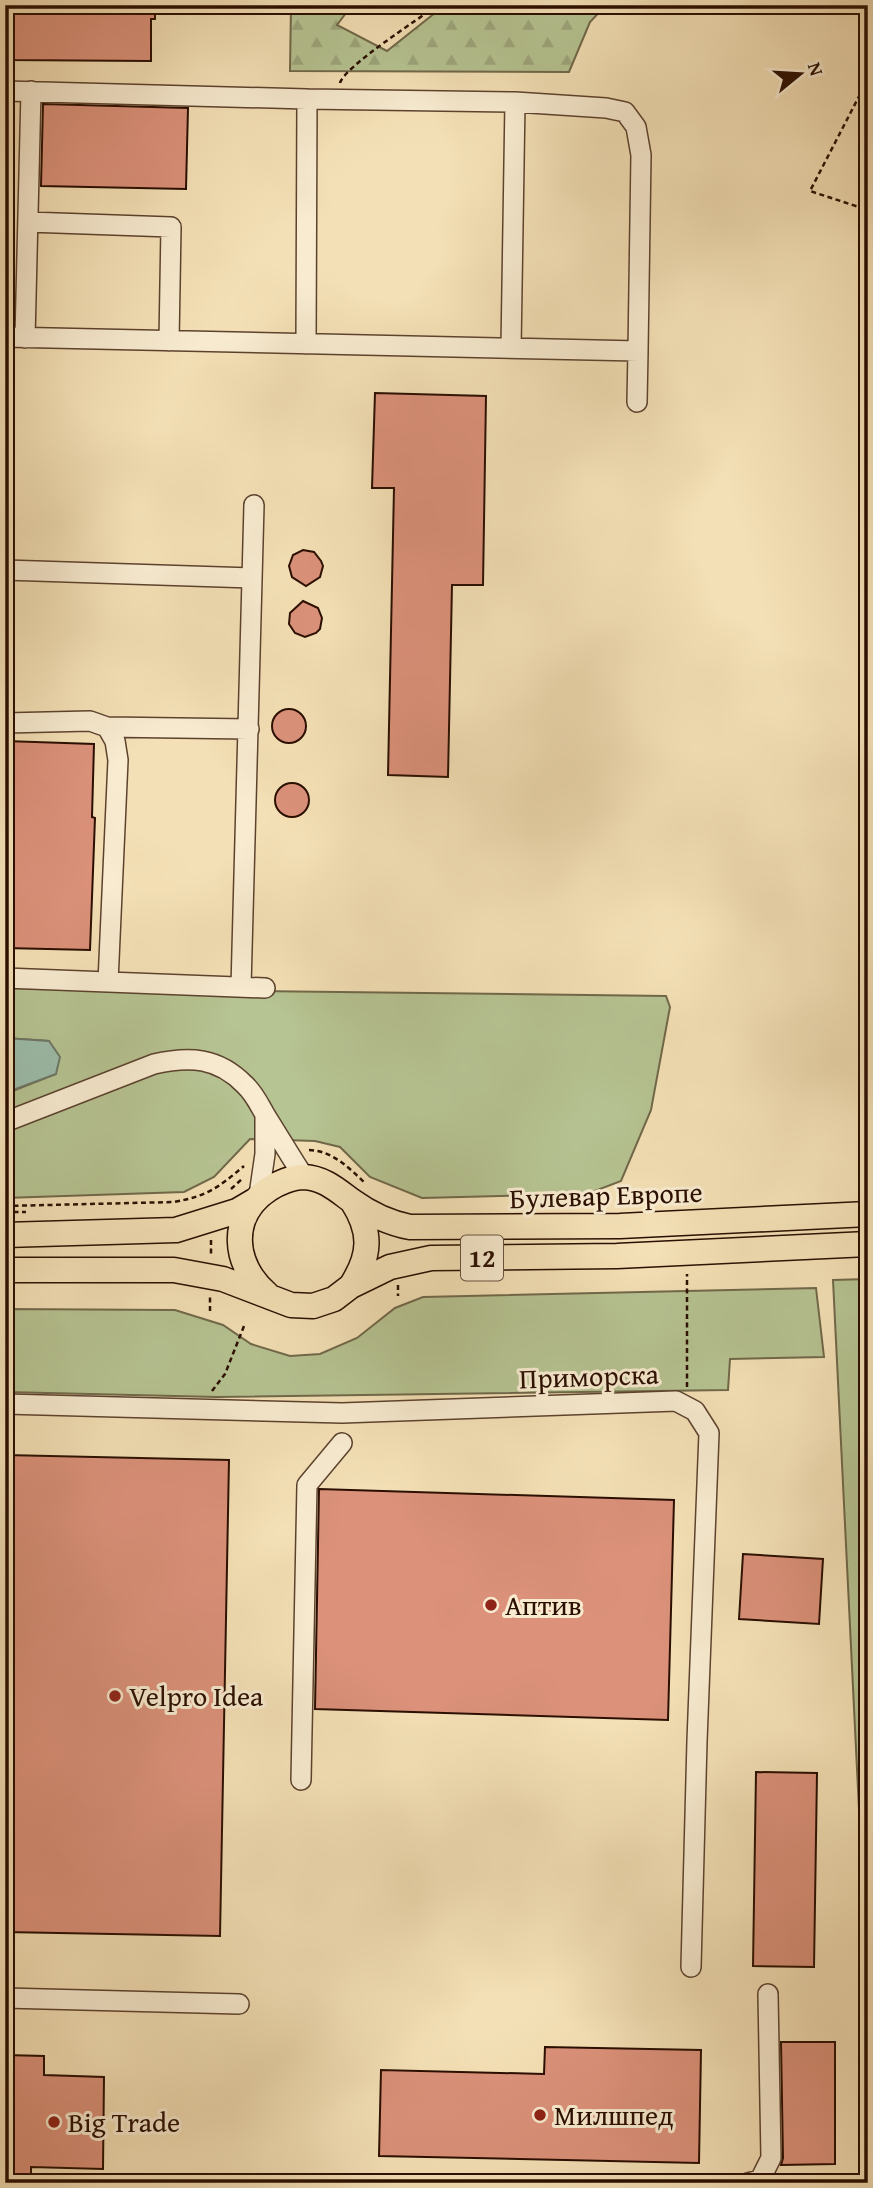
<svg xmlns="http://www.w3.org/2000/svg" width="873" height="2188" font-family="'Gentium Book Plus',serif">
<style>
.green{fill:#b6c392;stroke:#706849;stroke-width:2}
.forest{fill:url(#forest-firs);stroke:#706849;stroke-width:2}
.water{fill:#9cbdab;stroke:#6e7767;stroke-width:2}
.building{fill:#db917a;stroke:#2a0e00;stroke-width:2}
.lines{fill:none;stroke-linecap:round;stroke-linejoin:round}
.minor-casing{stroke:#5c422e;stroke-width:22}
.major-casing{stroke:#2a0e00;stroke-width:27}
.path{stroke:#2a0e00;stroke-width:2.5;stroke-dasharray:5 3.5;stroke-linecap:butt}
.minor{stroke:#f8ebd0;stroke-width:19}
.major{stroke:#f4e0b6;stroke-width:24}
.poi-dot{fill:#8f2418;stroke:#f8ebd0;stroke-width:2.5}
.labels{text-anchor:middle;stroke-width:6;stroke-linejoin:round;paint-order:stroke}
.shield{fill:#f8ebd0;stroke:#68503e;stroke-width:2}
.shield-label{font-size:26px;font-weight:bold;fill:#2a0e00}
.street-label{font-size:28px;fill:#2a0e00;stroke:#f8ebd0}
.poi-label{font-size:28px;fill:#2a0e00;stroke:#f8ebd0;text-anchor:start}
</style>
<defs>
<pattern id="forest-firs" width="22" height="20" patternUnits="userSpaceOnUse" patternTransform="scale(1.75)"><rect width="22" height="20" fill="#b6c392"/><path d="M5 1l3.5 6h-7zM16 11l3.5 6h-7z" fill="#9da67c"/></pattern>
</defs>
<rect width="100%" height="100%" fill="#f4e0b6"/>
<filter id="stains"><feTurbulence type="fractalNoise" baseFrequency=".00286" numOctaves="4"/><feColorMatrix values="0 0 0 0 .2 0 0 0 0 .09 0 0 0 0 .02 0 0 0 .5 -.17"/></filter>
<radialGradient id="worn" r=".72"><stop offset=".6" stop-color="#630" stop-opacity="0"/><stop offset="1" stop-color="#630" stop-opacity=".3"/></radialGradient>
<path class="green" d="M 5,988 L 666,996 L 670,1007 L 651,1110 L 621,1181 L 587,1194 L 422,1198 L 370,1177 L 340,1147 L 315,1141 L 250,1139 L 214,1177 L 184,1192 L 5,1198 L 5,1094 L 56,1074 L 49,1041 L 5,1038 Z
M 868,1279 L 868,1993 L 833,1280 Z
M 816,1288 L 824,1357 L 730,1359 L 728,1390 L 217,1397 L 5,1392 L 5,1309 L 175,1310 L 223,1325 L 251,1344 L 290,1356 L 320,1354 L 357,1338 L 395,1308 L 423,1297 Z"/>
<path class="forest" d="M 291,5 L 352,5 L 337,25 L 387,51 L 445,5 L 606,5 L 590,22 L 569,72 L 290,71 Z"/>
<path class="water" d="M 5,1038 L 49,1041 L 60,1057 L 56,1074 L 5,1093 Z"/>
<path class="building" d="M 5,5 L 155,5 L 155,19 L 151,19 L 151,61 L 5,60 Z
M 43,104 L 188,108 L 186,189 L 41,186 Z
M 375,393 L 486,396 L 483,585 L 452,585 L 448,777 L 388,775 L 394,488 L 372,488 Z
M 303,550 L 314,552 L 321,561 L 323,566 L 320,577 L 306,586 L 292,577 L 289,566 L 293,555 Z
M 303,601 L 318,608 L 322,618 L 320,629 L 316,633 L 305,637 L 295,633 L 289,624 L 290,613 Z
M272 726a17 17 0 1 1 34 0a17 17 0 1 1-34 0Z
M 5,741 L 94,744 L 92,817 L 95,818 L 90,950 L 5,948 Z
M275 800a17 17 0 1 1 34 0a17 17 0 1 1-34 0Z
M 5,1455 L 229,1460 L 220,1936 L 5,1932 Z
M 319,1489 L 674,1500 L 668,1720 L 315,1709 Z
M 743,1554 L 823,1559 L 819,1624 L 739,1619 Z
M 756,1772 L 817,1773 L 814,1967 L 753,1966 Z
M 781,2042 L 835,2042 L 835,2164 L 781,2165 L 783,2158 Z
M 545,2047 L 701,2050 L 699,2163 L 379,2156 L 381,2070 L 544,2074 Z
M 5,2055 L 44,2056 L 44,2075 L 104,2077 L 103,2169 L 31,2167 L 31,2183 L 9,2183 L 9,2168 L 5,2168 Z"/>
<g class="lines">
<g class="minor-casing">
<path id="minor" d="M 5,91 L 307,99 L 306,344
M 307,99 L 515,102
M 28,222 L 171,227 L 169,341
M 5,337 C 216,342 427,347 638,351 L 641,155 L 636,127 L 625,112 L 606,108 L 515,102 L 511,348
M 25,338 L 31,91
M 637,402 L 638,351
M 5,570 L 252,578
M 5,723 L 90,721 L 107,727 L 115,741 L 118,760 L 108,982
M 107,727 L 249,729
M 5,978 L 265,988
M 241,987 L 254,505
M 5,1122 L 154,1064 C 189,1056 218,1057 245,1085 C 256,1095 261,1109 269,1121 C 281,1140 292,1159 304,1177
M 259,1195 L 265,1154 L 265,1117
M 5,1404 L 342,1413 L 676,1401 L 695,1411 L 709,1433 L 697,1741 L 691,1967
M 301,1780 L 307,1485 L 342,1443
M 5,1998 L 239,2004
M 748,2183 L 760,2180 L 771,2158 L 768,1994"/>
</g>
<g class="major-casing">
<path id="major" d="M 5,1235 L 176,1230 L 237,1211 L 254,1201
M 5,1270 L 174,1270 L 223,1279 L 291,1305 L 313,1306 L 334,1299 L 351,1286 L 390,1267 L 431,1258 L 617,1256 L 868,1244
M 351,1286 C 371,1255 372,1232 352,1201
M 267,1294 C 233,1265 228,1216 269,1189 C 278,1183 292,1177 304,1177 C 324,1178 337,1190 352,1201 C 370,1214 389,1223 410,1227 L 620,1226 L 868,1214"/>
</g>
<path class="path" d="M 868,79 L 810,191 L 868,210
M 340,83 C 344,67 420,18 438,5
M 309,1150 C 333,1151 349,1168 365,1183
M 231,1189 L 242,1179
M 5,1206 L 174,1202 C 207,1196 218,1188 244,1166
M 5,1212 L 26,1212
M 211,1240 L 211,1254
M 398,1285 L 398,1296
M 210,1311 L 210,1296
M 687,1387 L 687,1274
M 212,1391 L 225,1374 L 244,1326"/>
<use href="#minor" class="minor"/>
<use href="#major" class="major"/>
</g>
<g class="poi-dot">
<circle cx="491" cy="1605" r="7"/>
<circle cx="115" cy="1696" r="7"/>
<circle cx="540" cy="2115" r="7"/>
<circle cx="54" cy="2122" r="7"/>
</g>
<g class="labels">
<rect class="shield" x="461" y="1235.5" width="42" height="45" rx="5"/>
<g class="shield-label">
<text x="482" y="1267">12</text>
</g>
<g class="street-label">
<text transform="translate(606 1195) rotate(-2)" y="10">Булевар Европе</text>
<text transform="translate(589 1376) rotate(-2)" y="10">Приморска</text>
</g>
<g class="poi-label">
<text x="505" y="1615">Аптив</text>
<text x="129" y="1706">Velpro Idea</text>
<text x="554" y="2125">Милшпед</text>
<text x="68" y="2132">Big Trade</text>
</g>
</g>
<rect width="873" height="2188" fill="none" stroke="#f4e0b6" stroke-width="28"/>
<rect x="7" y="7" width="859" height="2174" fill="none" stroke="#2a0e00" stroke-width="3.5"/>
<rect x="14" y="14" width="845" height="2160" fill="none" stroke="#2a0e00" stroke-width="2"/>
<g transform="translate(800 74) rotate(72)" stroke="#f8ebd0" stroke-width="5" paint-order="stroke">
<path d="M0-5L12 26L0 18L-12 26Z" fill="#2a0e00"/>
<text y="-10" font-size="19" font-weight="bold" text-anchor="middle" fill="#2a0e00">N</text>
</g>
<rect width="100%" height="100%" filter="url(#stains)"/>
<rect width="100%" height="100%" fill="url(#worn)"/>
</svg>
